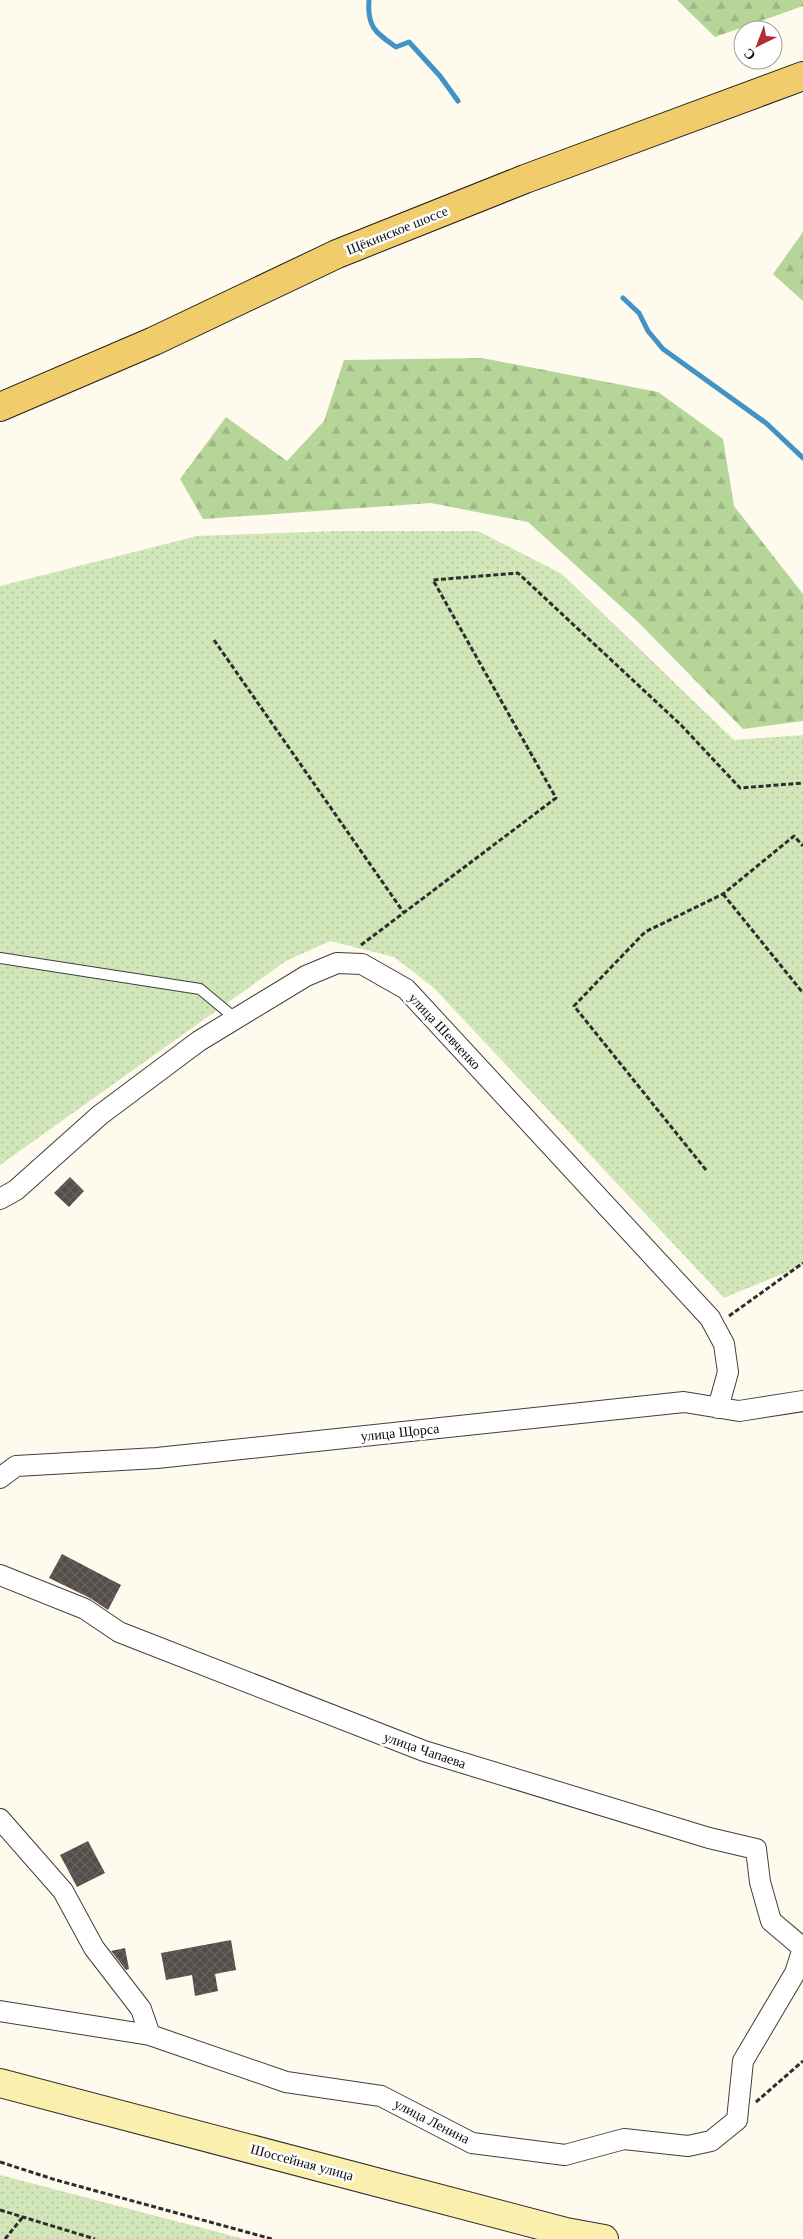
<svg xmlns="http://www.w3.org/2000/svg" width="803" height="2239" font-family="Georgia,serif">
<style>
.grass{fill:url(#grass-dots)}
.forest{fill:url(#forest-firs)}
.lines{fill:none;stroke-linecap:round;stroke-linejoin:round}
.stream{stroke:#4093c4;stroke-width:5}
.building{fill:url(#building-cross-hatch)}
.service-casing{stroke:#3f3f3f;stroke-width:12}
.minor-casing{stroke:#3f3f3f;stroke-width:22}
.secondary-casing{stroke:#2e2e2e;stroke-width:30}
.primary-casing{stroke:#1d1d1d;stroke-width:30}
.path{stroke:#2e2e2e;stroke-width:3;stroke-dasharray:5 2.5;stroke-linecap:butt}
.service{stroke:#fff;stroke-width:10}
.minor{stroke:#fff;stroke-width:20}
.secondary{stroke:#faefac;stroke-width:28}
.primary{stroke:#f0cc6b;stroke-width:28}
.labels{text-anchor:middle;stroke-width:5;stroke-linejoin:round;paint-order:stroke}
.street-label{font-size:14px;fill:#0c0c0c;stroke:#fff}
</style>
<defs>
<pattern id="grass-dots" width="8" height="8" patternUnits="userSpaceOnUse" patternTransform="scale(1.25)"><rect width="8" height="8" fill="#d1e6b9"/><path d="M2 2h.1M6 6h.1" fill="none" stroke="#b2c49e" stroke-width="1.8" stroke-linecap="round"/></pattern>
<pattern id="forest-firs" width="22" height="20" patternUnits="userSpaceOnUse" patternTransform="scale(1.25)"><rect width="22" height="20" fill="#b6d699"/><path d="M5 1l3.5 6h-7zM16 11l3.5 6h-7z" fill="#9bb683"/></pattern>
<pattern id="building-cross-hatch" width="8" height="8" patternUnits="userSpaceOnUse" patternTransform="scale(1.25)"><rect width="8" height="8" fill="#544d49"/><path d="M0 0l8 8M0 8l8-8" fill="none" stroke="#68625f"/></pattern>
</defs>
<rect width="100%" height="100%" fill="#fefaed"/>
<path class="grass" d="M 334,531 L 478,531 L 562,574 L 734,740 L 803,735 L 803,1265 L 724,1298 L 434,988 L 394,957 L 330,941 L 286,961 L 0,1165 L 0,586 L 197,536 Z
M 0,2175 L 244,2239 L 0,2239 Z"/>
<path class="forest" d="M 677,0 L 803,0 L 803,6 L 715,37 Z
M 803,232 L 803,301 L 773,274 Z
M 482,358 L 658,392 L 723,439 L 734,506 L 803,594 L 803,721 L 743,729 L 638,622 L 528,522 L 431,503 L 203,519 L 180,479 L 226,417 L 287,461 L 324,421 L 344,360 Z"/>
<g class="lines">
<path class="stream" d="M 369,0 C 367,27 375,32 396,47 L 409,42 L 440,76 L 458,101
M 623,298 L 639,313 L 648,331 L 663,349 L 766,423 L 803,458"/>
</g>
<path class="building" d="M 70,1177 L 84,1191 L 69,1207 L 54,1193 Z
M 62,1554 L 121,1585 L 108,1610 L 90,1598 L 49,1578 Z
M 88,1841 L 105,1873 L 77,1887 L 60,1855 Z
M 231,1940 L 236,1970 L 215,1974 L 218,1991 L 195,1996 L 192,1975 L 166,1980 L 161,1953 Z
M 125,1948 L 129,1969 L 126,1970 L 111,1951 Z"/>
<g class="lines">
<g class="service-casing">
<path id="service" d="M 0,958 L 200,989 L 236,1019"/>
</g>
<g class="minor-casing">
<path id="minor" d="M 0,1199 L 16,1190 L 100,1115 L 199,1041 L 306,976 L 337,963 L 362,964 L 406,989 L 710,1318 L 724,1344 L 728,1372 L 718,1408
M 0,1478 L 16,1466 L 157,1458 L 684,1402 L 739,1411 L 803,1401
M 0,1575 L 85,1609 L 119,1632 L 424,1751 L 709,1838 L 756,1849 L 760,1882 L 771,1921 L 803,1948
M 0,1819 L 63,1891 L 94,1948 L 141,2009 L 150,2035
M 0,2011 L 150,2035 L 286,2082 L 381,2096 L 472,2143 L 565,2155 L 624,2139 L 688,2146 L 711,2141 L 737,2120 L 743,2061 L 795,1973 L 803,1948"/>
</g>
<g class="secondary-casing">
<path id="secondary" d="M 0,2083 L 566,2232 L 604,2239"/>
</g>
<g class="primary-casing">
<path id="primary" d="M 0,407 L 154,341 L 337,254 L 525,179 L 803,76"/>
</g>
<path class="path" d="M 214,640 L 404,913
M 723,894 L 803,993
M 361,945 L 556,798 L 433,580 L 518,573 L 681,725 L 740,788 L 803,783
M 706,1170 L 574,1006 L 645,932 L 723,894 L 794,836 L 803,846
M 729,1316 L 803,1263
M 756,2102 L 803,2061
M 0,2162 L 56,2180 L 272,2239
M 0,2210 L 95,2239
M 5,2239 L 22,2218"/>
<use href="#service" class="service"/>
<use href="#minor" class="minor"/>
<use href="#secondary" class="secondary"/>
<use href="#primary" class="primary"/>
</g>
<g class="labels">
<g class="street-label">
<text transform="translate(397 230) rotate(-22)" y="5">Щёкинское шоссе</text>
<text transform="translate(445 1031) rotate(47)" y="5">улица Шевченко</text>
<text transform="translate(400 1432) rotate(-6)" y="5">улица Щорса</text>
<text transform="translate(425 1750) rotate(19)" y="5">улица Чапаева</text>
<text transform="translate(432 2121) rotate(27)" y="5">улица Ленина</text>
<text transform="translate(302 2162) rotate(15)" y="5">Шоссейная улица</text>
</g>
</g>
<g transform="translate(758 45) rotate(222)"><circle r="24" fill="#ffffff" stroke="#9e9e9e"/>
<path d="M0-4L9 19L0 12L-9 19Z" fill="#b32d37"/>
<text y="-8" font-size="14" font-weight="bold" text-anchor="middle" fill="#0c0c0c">С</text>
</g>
</svg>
